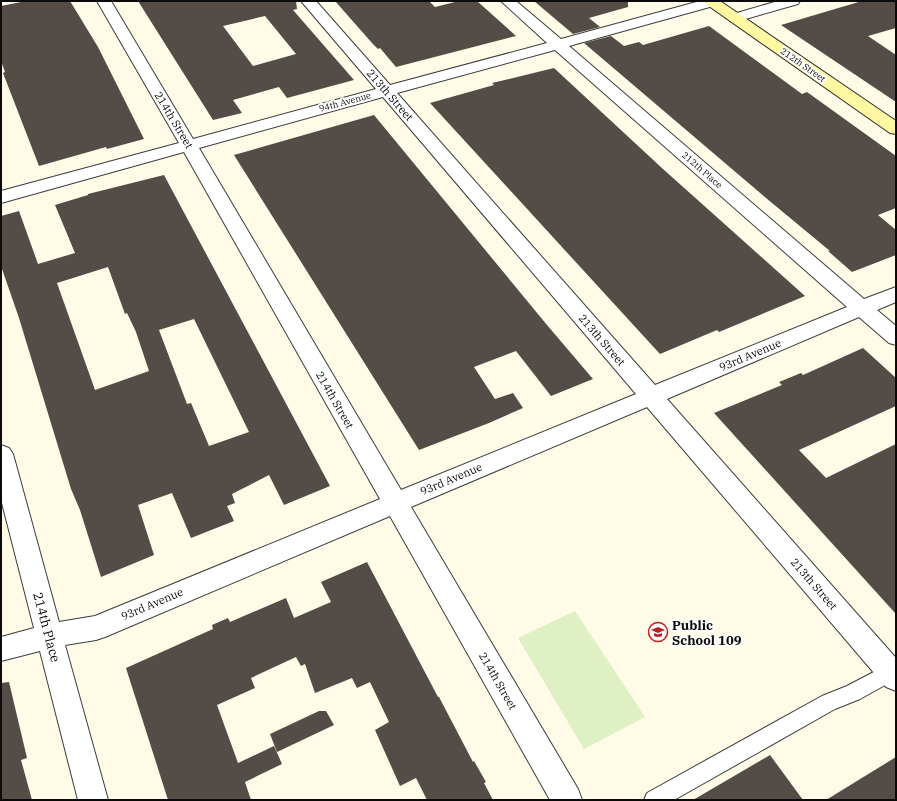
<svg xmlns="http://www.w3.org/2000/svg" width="897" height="801" font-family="'IBM Plex Serif',serif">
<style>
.pitch{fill:#dff0c4}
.building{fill:#534c47;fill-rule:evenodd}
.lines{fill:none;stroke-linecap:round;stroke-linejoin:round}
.service-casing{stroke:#3d3d3d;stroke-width:2}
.minor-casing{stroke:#3d3d3d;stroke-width:2}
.secondary-casing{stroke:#2c2c2c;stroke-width:2}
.service{fill:#fff;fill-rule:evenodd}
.minor{fill:#fff;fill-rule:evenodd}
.secondary{fill:#fff8a2;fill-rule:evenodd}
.labels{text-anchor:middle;stroke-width:4;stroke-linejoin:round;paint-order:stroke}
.far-street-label{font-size:9px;fill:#0a0a0a;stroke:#fff}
.street-label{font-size:11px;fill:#0a0a0a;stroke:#fff}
.near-poi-label{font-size:13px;font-weight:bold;fill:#0a0a0a;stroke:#fff;text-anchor:start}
.near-street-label{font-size:13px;fill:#0a0a0a;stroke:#fff}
</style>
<rect width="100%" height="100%" fill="#fffbe7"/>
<path class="pitch" d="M 575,611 L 645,717 L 584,749 L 518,638 Z"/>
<path class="building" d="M 26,1 L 70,1 L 98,47 L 144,139 L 107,149 L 106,147 L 39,166 L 3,73 L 5,72 L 1,61 L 1,6 Z
M 138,1 L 296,1 L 297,9 L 293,10 L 354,80 L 287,98 L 279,87 L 233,100 L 242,113 L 213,120 ZM 265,16 L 296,54 L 253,66 L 223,26 Z
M 335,1 L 429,1 L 435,7 L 459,1 L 477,1 L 516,36 L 396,67 L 380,48 L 378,49 L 372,43 Z
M 534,1 L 628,1 L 628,7 L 589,18 L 600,27 L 573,34 Z
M 862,1 L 896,1 L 896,28 L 868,36 L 896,55 L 896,102 L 781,25 Z
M 709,26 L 802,94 L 807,92 L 896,156 L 896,208 L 878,215 L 896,230 L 896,255 L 852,272 L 828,251 L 830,251 L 766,198 L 584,43 L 611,36 L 624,46 L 639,42 L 643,45 Z
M 554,68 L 663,169 L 805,296 L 719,332 L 717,330 L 660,354 L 430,103 L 494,85 L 492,83 Z
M 374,115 L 547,325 L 593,379 L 551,396 L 516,351 L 474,367 L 495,399 L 513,393 L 523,408 L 489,423 L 419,450 L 234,155 Z
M 164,175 L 330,486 L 284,505 L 269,475 L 232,494 L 235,503 L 227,506 L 234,521 L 191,538 L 172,493 L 138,505 L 154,555 L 101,577 L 80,510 L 71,489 L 19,318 L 1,266 L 1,216 L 19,211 L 38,264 L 75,253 L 55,205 L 88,195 L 88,194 ZM 108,267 L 125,314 L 127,313 L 136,332 L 149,371 L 95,390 L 57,283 ZM 194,319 L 249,432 L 209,446 L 191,403 L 187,404 L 159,330 Z
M 863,348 L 896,378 L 896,406 L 799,450 L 826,478 L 896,444 L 896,614 L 714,413 L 782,385 L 779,382 L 801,373 L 803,375 Z
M 367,562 L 438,697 L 439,697 L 473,762 L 474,761 L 486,782 L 484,783 L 493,800 L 427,800 L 416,778 L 400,786 L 375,730 L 389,722 L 370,682 L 357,688 L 352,678 L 315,693 L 305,664 L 301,666 L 296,657 L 251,678 L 255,688 L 217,705 L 238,763 L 274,746 L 282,764 L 245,782 L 251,800 L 168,800 L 126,668 L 213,629 L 212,625 L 228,618 L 230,622 L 286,598 L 294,618 L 331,602 L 321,582 Z
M 9,682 L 27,758 L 21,760 L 32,800 L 1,800 L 1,683 Z
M 319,711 L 326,711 L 334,725 L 277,752 L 270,734 Z
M 770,755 L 803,800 L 693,800 Z
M 896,757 L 896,800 L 826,800 Z"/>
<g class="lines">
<g class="service-casing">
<path id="service" d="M 891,663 L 896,665 L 896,679 L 860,699 L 835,709 L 674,800 L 644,800 L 647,793 L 822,696 L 847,686 Z"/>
</g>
<g class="minor-casing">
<path id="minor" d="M 97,1 L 111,1 L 193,139 L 376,89 L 301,1 L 316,1 L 390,85 L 547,43 L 501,1 L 516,1 L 561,39 L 700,1 L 718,1 L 717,5 L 569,46 L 864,299 L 896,287 L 896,302 L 877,310 L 896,326 L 896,345 L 889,343 L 859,317 L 667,399 L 896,658 L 896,691 L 886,687 L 647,407 L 411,507 L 578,789 L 582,800 L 550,800 L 390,516 L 105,637 L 96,640 L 65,645 L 108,800 L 78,800 L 40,651 L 1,661 L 1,637 L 34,628 L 1,499 L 1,445 L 9,448 L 13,454 L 59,622 L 95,616 L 380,499 L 184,152 L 1,203 L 1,191 L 179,143 ZM 555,50 L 847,307 L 655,385 L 397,93 ZM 383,97 L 636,394 L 401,490 L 199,148 Z
M 778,1 L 800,1 L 798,4 L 735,22 L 730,21 L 728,18 L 730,15 Z"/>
</g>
<g class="secondary-casing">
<path id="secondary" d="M 704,1 L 720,1 L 896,121 L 896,134 L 890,133 L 706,4 Z"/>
</g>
<use href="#service" class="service"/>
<use href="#minor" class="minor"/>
<use href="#secondary" class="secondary"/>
</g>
<defs>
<g id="school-ring" transform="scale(1)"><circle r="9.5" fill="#fff" stroke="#ba2224" stroke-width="1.5"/><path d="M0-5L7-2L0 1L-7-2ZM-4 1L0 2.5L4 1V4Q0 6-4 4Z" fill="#ba2224"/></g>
</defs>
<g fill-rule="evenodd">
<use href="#school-ring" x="658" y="632"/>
</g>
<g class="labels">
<g class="far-street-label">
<text transform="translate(803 65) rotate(35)" y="3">212th Street</text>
<text transform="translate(345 102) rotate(-15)" y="3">94th Avenue</text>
<text transform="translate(702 170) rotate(41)" y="3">212th Place</text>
</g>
<g class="street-label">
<text transform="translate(390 95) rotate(49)" y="4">213th Street</text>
<text transform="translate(174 120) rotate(59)" y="4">214th Street</text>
<text transform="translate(602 340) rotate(49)" y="4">213th Street</text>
<text transform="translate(750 355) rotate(-23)" y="4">93rd Avenue</text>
<text transform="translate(335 400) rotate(60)" y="4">214th Street</text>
<text transform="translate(451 479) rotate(-23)" y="4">93rd Avenue</text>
<text transform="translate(814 584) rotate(49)" y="4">213th Street</text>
<text transform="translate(152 604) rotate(-23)" y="4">93rd Avenue</text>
<text transform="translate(498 681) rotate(60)" y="4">214th Street</text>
</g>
<g class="near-poi-label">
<text x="672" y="630">Public<tspan x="672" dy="15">School 109</tspan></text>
</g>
<g class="near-street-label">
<text transform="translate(47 627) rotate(75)" y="5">214th Place</text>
</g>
</g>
<rect width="897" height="801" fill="none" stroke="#0a0a0a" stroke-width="4"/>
</svg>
